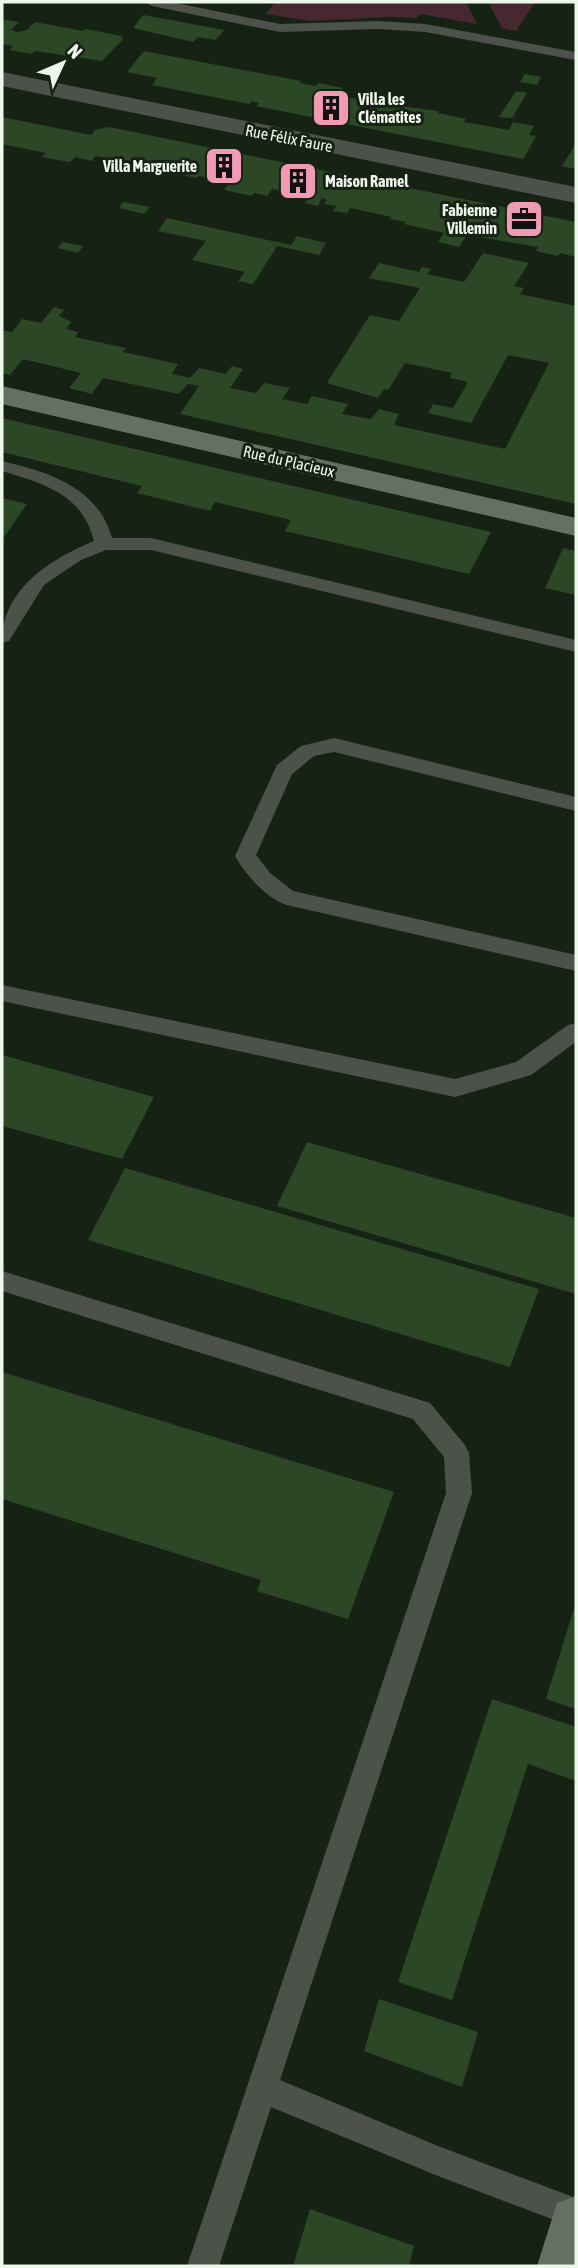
<svg xmlns="http://www.w3.org/2000/svg" width="578" height="2268" font-family="'Asap Condensed',sans-serif">
<style>
.green{fill:#472831}
.building{fill:#2c4726}
.lines{fill:none;stroke-linecap:round;stroke-linejoin:round}
.lane{fill:#4c524a;fill-rule:evenodd}
.street{fill:#4c524a;fill-rule:evenodd}
.secondary{fill:#656f63;fill-rule:evenodd}
.labels{text-anchor:middle;stroke-width:6;stroke-linejoin:round;paint-order:stroke}
.far-poi-label{font-size:16px;font-weight:bold;fill:#eef7ec;stroke:#162314;text-anchor:start}
.far-street-label{font-size:16px;fill:#eef7ec;stroke:#162314}
</style>
<rect width="100%" height="100%" fill="#162314"/>
<path class="green" d="M 275,2 L 466,2 L 477,24 L 420,14 L 417,18 L 387,17 L 310,21 L 266,14 Z
M 488,2 L 535,2 L 516,31 L 502,28 Z"/>
<path class="building" d="M 143,15 L 171,20 L 224,30 L 216,40 L 198,37 L 193,42 L 133,28 Z
M 2,19 L 19,22 L 11,30 L 18,32 L 27,30 L 35,22 L 83,31 L 86,29 L 121,36 L 123,39 L 102,61 L 35,51 L 32,54 L 10,50 L 13,46 L 2,44 Z
M 144,51 L 301,81 L 299,83 L 316,86 L 318,83 L 343,88 L 336,97 L 361,99 L 364,93 L 389,98 L 387,100 L 393,101 L 392,105 L 438,111 L 438,113 L 466,119 L 464,122 L 509,130 L 513,122 L 534,126 L 529,135 L 536,136 L 523,159 L 256,106 L 259,103 L 252,101 L 249,104 L 152,85 L 157,78 L 127,72 Z
M 525,74 L 541,77 L 537,85 L 520,82 Z
M 516,91 L 527,93 L 512,118 L 499,117 Z
M 2,117 L 91,135 L 95,130 L 109,127 L 576,222 L 576,257 L 560,253 L 558,256 L 536,251 L 538,247 L 467,235 L 459,247 L 438,242 L 444,233 L 404,224 L 406,222 L 389,219 L 392,217 L 350,208 L 347,213 L 333,211 L 336,206 L 324,204 L 327,200 L 322,198 L 318,206 L 305,203 L 310,196 L 272,189 L 267,196 L 254,193 L 252,196 L 224,190 L 230,182 L 199,176 L 197,178 L 124,163 L 122,167 L 112,164 L 116,160 L 95,156 L 92,161 L 75,157 L 70,162 L 42,157 L 46,153 L 2,144 Z
M 576,143 L 576,169 L 562,166 Z
M 123,202 L 150,207 L 144,214 L 119,208 Z
M 167,218 L 291,245 L 297,236 L 326,243 L 319,255 L 277,246 L 253,284 L 238,281 L 245,272 L 192,260 L 206,241 L 158,231 Z
M 62,242 L 83,246 L 78,253 L 58,248 Z
M 483,253 L 529,263 L 514,286 L 524,288 L 520,294 L 576,306 L 576,504 L 180,414 L 199,386 L 188,384 L 179,394 L 103,378 L 92,394 L 69,388 L 81,373 L 23,359 L 10,375 L 2,373 L 2,330 L 12,332 L 22,319 L 41,323 L 54,307 L 64,310 L 59,316 L 71,322 L 66,329 L 78,332 L 75,337 L 126,348 L 123,352 L 178,364 L 172,374 L 190,378 L 199,368 L 226,374 L 232,366 L 243,369 L 230,388 L 256,393 L 264,383 L 290,388 L 282,399 L 307,404 L 312,396 L 348,404 L 342,414 L 371,419 L 379,409 L 399,414 L 394,425 L 505,449 L 549,363 L 508,355 L 471,423 L 428,413 L 433,404 L 453,408 L 468,382 L 450,378 L 452,373 L 405,363 L 388,390 L 384,389 L 378,398 L 327,383 L 370,315 L 399,321 L 420,288 L 369,278 L 379,263 L 419,272 L 422,267 L 431,269 L 427,274 L 464,282 Z
M 2,418 L 491,532 L 469,574 L 285,531 L 291,520 L 215,502 L 210,511 L 137,493 L 142,486 L 2,452 Z
M 2,498 L 27,504 L 2,540 Z
M 563,548 L 576,551 L 576,595 L 545,588 Z
M 2,1055 L 154,1097 L 122,1159 L 2,1126 Z
M 307,1142 L 576,1218 L 576,1294 L 277,1206 Z
M 125,1168 L 539,1289 L 510,1367 L 88,1240 Z
M 2,1372 L 394,1492 L 348,1619 L 257,1591 L 261,1580 L 2,1499 Z
M 576,1602 L 576,1709 L 546,1699 Z
M 492,1699 L 576,1727 L 576,1781 L 528,1764 L 452,2000 L 398,1982 Z
M 379,1999 L 478,2032 L 462,2087 L 364,2051 Z
M 310,2209 L 414,2246 L 409,2266 L 293,2266 Z"/>
<g class="lines">
<path class="lane" d="M 145,2 L 171,2 L 280,24 L 378,21 L 425,24 L 576,52 L 576,60 L 425,32 L 378,29 L 280,32 L 152,6 Z
M 2,461 C 48,472 98,487 112,538 L 151,538 L 576,640 L 576,652 L 151,550 L 106,550 L 81,560 L 44,585 L 9,641 L 2,643 C 2,589 49,560 94,541 C 82,494 45,484 2,471 Z
M 334,738 L 576,797 L 576,811 L 334,752 L 314,756 L 292,774 L 256,855 L 270,873 L 293,891 L 576,955 L 576,971 L 287,905 C 266,898 246,875 235,856 L 277,765 L 301,746 Z
M 2,985 L 455,1079 L 516,1062 L 568,1025 L 576,1023 L 576,1042 L 531,1075 L 455,1097 L 2,1001 Z
M 2,1271 L 430,1403 L 465,1445 L 469,1453 L 472,1493 L 280,2080 L 438,2146 L 576,2198 L 576,2228 L 438,2176 L 271,2107 L 219,2266 L 187,2266 L 446,1493 L 444,1457 L 413,1419 L 2,1291 Z"/>
<path class="street" d="M 2,72 L 576,187 L 576,203 L 2,86 Z"/>
<path class="secondary" d="M 2,386 L 576,518 L 576,536 L 2,404 Z
M 576,2196 L 576,2266 L 537,2266 L 557,2203 Z"/>
</g>
<defs>
<g id="building-square" transform="scale(2.0125)"><rect x="-9" y="-9" width="18" height="18" rx="4" fill="#f19ab3" stroke="#162314"/><path d="M-4-6H4V6H1V3H-1V6H-4ZM-2.5-4.3h1.7v1.8h-1.7ZM.8-4.3h1.7v1.8H.8ZM-2.5-1h1.7V.8h-1.7ZM.8-1h1.7V.8H.8Z" fill="#111"/></g>
<g id="office-square" transform="scale(2.0125)"><rect x="-9" y="-9" width="18" height="18" rx="4" fill="#f19ab3" stroke="#162314"/><path d="M-6-3h4V-5.5h4V-3h4V5H-6ZM-1-4.5V-3h2v-1.5ZM-6 0V1H6V0Z" fill="#111"/></g>
</defs>
<g fill-rule="evenodd">
<use href="#building-square" x="331" y="108"/>
<use href="#building-square" x="224" y="166"/>
<use href="#building-square" x="298" y="181"/>
<use href="#office-square" x="524" y="219"/>
</g>
<g class="labels">
<g class="far-poi-label">
<text x="358" y="105">Villa les<tspan x="358" dy="18">Clématites</tspan></text>
<text x="197" y="172" text-anchor="end">Villa Marguerite</text>
<text x="325" y="187">Maison Ramel</text>
<text x="497" y="216" text-anchor="end">Fabienne<tspan x="497" dy="18">Villemin</tspan></text>
</g>
<g class="far-street-label">
<text transform="translate(289 138) rotate(11)" y="6">Rue Félix Faure</text>
<text transform="translate(289 461) rotate(13)" y="6">Rue du Placieux</text>
</g>
</g>
<rect width="578" height="2268" fill="none" stroke="#eef7ec" stroke-width="7"/>
<g transform="translate(63 63) rotate(46)" stroke="#162314" stroke-width="5" paint-order="stroke">
<path d="M0-5L12 26L0 18L-12 26Z" fill="#eef7ec"/>
<text y="-10" font-size="19" font-weight="bold" text-anchor="middle" fill="#eef7ec">N</text>
</g>
</svg>
